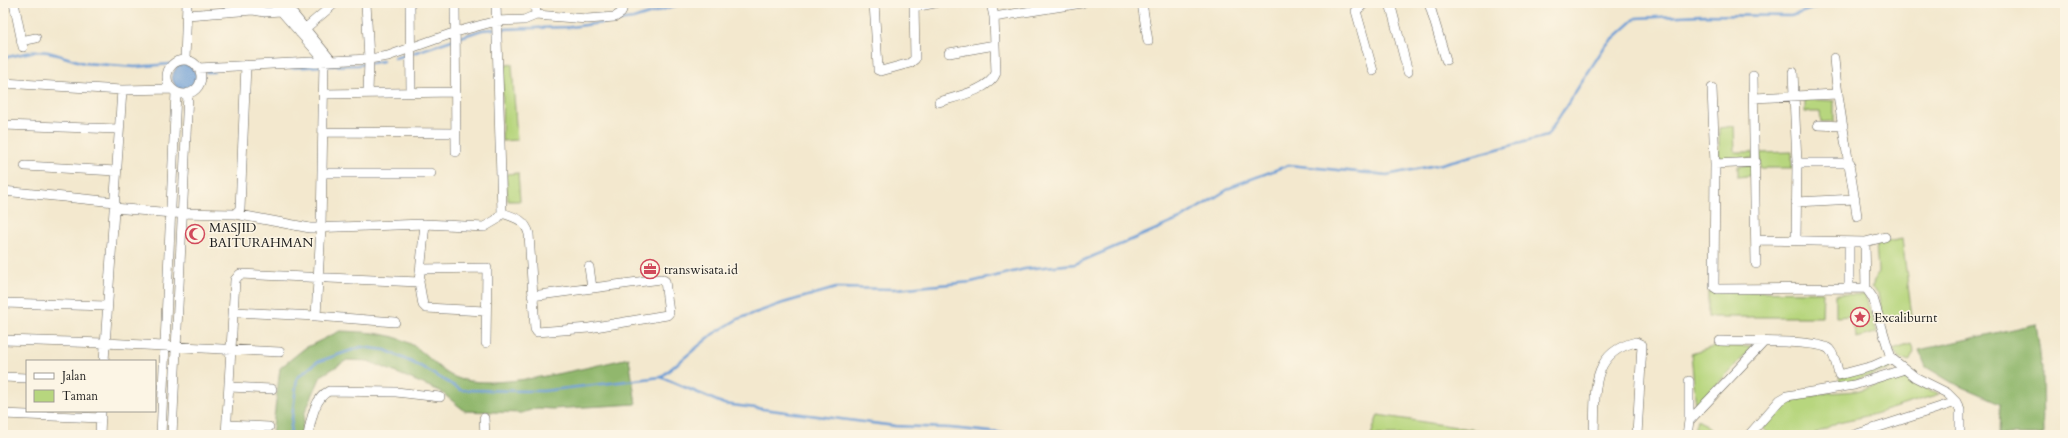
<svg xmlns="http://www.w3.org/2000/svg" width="2068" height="438" font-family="Cardo,serif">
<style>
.green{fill:#b7d67e;stroke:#6a794d}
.forest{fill:#91b76d;stroke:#566a44}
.water{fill:#6a9cd5;stroke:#435c78}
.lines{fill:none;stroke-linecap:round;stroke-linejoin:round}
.stream{stroke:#6a9cd5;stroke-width:2.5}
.minor-casing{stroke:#67635a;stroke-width:10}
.minor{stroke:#fff;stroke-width:9}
.labels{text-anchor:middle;stroke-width:3;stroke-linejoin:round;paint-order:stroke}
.poi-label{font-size:13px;fill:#1c1c1c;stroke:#fcf5e5;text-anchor:start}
</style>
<rect width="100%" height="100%" fill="#fcf5e5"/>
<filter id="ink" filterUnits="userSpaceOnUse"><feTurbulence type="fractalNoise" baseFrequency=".025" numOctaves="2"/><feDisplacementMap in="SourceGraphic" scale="8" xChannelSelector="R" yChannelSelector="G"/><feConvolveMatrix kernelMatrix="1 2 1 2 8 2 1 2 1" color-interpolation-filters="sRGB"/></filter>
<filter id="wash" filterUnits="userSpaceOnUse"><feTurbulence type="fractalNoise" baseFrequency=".012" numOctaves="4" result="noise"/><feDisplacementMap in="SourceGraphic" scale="16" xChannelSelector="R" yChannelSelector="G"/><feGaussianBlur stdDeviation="0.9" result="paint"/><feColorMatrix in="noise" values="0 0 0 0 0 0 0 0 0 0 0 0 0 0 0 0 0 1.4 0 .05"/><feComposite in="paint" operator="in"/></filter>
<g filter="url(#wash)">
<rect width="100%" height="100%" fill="#f3e8ce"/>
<path class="green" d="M 512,64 L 517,140 L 502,141 L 503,66 Z
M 1805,99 L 1834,101 L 1834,121 L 1821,122 L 1820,112 L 1805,112 Z
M 1734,126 L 1735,152 L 1753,152 L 1754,158 L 1719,160 L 1719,128 Z
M 1792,152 L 1792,168 L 1760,168 L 1760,153 Z
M 1754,165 L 1755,175 L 1738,177 L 1738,166 Z
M 518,173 L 520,201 L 508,201 L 506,174 Z
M 1902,239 L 1912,316 L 1884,322 L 1878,293 L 1872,287 L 1878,271 L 1876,244 Z
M 1708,291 L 1823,292 L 1822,317 L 1708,317 Z
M 1836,294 L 1865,295 L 1877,332 L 1857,338 L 1850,316 L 1836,317 Z
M 1911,344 L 1914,352 L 1909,362 L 1899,358 L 1893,350 Z
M 1716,346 L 1753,347 L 1696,406 L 1691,354 Z
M 1890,363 L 1891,369 L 1842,384 L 1839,381 L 1840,377 Z
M 1902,378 L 1939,394 L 1871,415 L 1838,422 L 1813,435 L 1770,435 L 1763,428 L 1786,404 L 1799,399 L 1827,393 L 1856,391 Z
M 1378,415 L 1509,435 L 1371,435 Z
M 1697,419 L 1711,430 L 1710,433 L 1694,431 Z"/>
<path class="forest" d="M 2036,324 L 2042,369 L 2043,435 L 1999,435 L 2000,403 L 1951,382 L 1926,367 L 1919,350 Z
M 340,331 C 364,332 392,332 414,346 C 427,354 438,369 452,376 C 489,394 588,367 629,358 L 636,404 L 552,409 L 537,408 L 522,413 L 465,411 L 440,391 L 368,361 L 347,360 L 321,376 L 305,412 L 301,435 L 272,435 L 280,368 L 305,348 Z"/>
<path class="water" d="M 185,64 L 193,68 L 197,76 L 192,87 L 185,90 L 176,88 L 171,77 L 177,66 Z"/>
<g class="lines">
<path class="stream" d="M 499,29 L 570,27 L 633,19 L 684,3
M 413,53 L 482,30 L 494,29
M 3,58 L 36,51 L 48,52 L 84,63 L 135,67 L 170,64
M 394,58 L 408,55
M 327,66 L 358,65 L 383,61
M 291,68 L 322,66
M 206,72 L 214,72
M 661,377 L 713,334 L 738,319 L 783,303 L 836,288 L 896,289 L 971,282 L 1025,269 L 1075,264 L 1180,219 L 1235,185 L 1289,165 L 1387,175 L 1441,164 L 1547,136 L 1605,46 L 1636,18 L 1701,15 L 1791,16 L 1829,3
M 290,435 L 297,378 L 317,362 L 361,347 L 385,350 L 422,367 L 461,390 L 543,391 L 661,377 L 724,404 L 895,426 L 950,428 L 1021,435"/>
</g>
</g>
<g filter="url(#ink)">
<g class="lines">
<g class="minor-casing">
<path id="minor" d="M 14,3 L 23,47
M 274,3 L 324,60 L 321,227 L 316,316
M 284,3 L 330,59
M 366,3 L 369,59 L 368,93
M 410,3 L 411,92
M 455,3 L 456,152
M 535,3 L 536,15
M 874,3 L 878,67 L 878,70 L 881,71 L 910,63 L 915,59 L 914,3
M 1142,3 L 1148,41
M 1365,3 L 1356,11 L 1373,71
M 1390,3 L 1408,72
M 1429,3 L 1446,60
M 914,7 L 935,3
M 187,15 L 253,10 L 265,12 L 281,11
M 994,17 L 1082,3
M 300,33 L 335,3
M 21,41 L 36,38
M 949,53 L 995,45
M 1834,58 C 1838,111 1850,163 1857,216
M 185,60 L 187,3
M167 77a17 17 0 1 1 34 0a17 17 0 1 1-34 0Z
M 198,68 L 369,59 L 388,56 L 456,32 L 496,21 L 524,20 L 536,15 L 587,19 L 615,17 L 621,13 L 624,3
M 1793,72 L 1797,163 L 1796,240
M 1753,76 L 1756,264
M 3,83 L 122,90 L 172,89
M 1712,88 L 1715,164 L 1714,287 L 1717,289 L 1866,288
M 324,94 L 456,92
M 1754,98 L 1837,94
M 939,102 C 955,97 990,90 996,73 L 994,17 L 991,3
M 3,125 L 118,129
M 1818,125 L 1843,126
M 324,132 L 456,133
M 1797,163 L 1850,163
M 1715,164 L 1756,162
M 25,166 L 116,171
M 323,173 L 431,173
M 3,191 L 115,202
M 1796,202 L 1855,199
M 114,208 L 172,213 L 235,214 L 310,228 L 425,224 L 484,227 L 496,220 L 502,213 L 496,3
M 502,213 C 514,217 525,219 529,234 L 535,329 L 537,332 L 589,328 L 667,315 L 669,313 L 665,281 L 661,279 L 532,296
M 235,214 L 240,209 L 246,65
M 425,224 L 419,282 L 423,305 L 426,308 L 485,311
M 1756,240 L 1865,242 L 1885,237
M 1849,242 L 1849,288
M 1865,242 L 1866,288
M 589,267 L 592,288
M 421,269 L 487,268 L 486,343
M 1866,288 L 1873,298 L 1891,358 L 1915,377 L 1947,393 L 1956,402 L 1960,410 L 1960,435
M 3,303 L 107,306
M 234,312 L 316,316 L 395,322
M 3,340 L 105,343 L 280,352
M 1720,341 C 1739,342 1818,339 1829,349 C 1835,355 1837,367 1839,375 L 1873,366 L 1891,358
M 104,361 L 122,90
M 3,377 L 27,378
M 229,387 L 272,389
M 3,414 L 101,418
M 484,418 L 485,435
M 1689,421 L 1763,343
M 227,425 L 269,427
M 100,435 L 101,411
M 161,435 L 176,92
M 172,435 L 188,93
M 226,435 L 235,280 L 240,274 L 419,282
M 308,435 C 311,421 314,398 329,391 L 396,392 L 440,397
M 1594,435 C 1596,396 1588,353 1636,342 L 1642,345 L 1637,435
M 1687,435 L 1689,421 L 1689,381
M 1749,435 L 1780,400 L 1787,396 L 1854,385 L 1905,369
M 1854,435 L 1956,402"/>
</g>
<use href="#minor" class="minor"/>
</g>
</g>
<defs>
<g id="mosque-ring" transform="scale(1)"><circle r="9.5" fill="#fcf5e5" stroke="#d1495b" stroke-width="1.5"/><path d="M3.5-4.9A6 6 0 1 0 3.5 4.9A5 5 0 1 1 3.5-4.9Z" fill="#d1495b"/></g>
<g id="office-ring" transform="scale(1)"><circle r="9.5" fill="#fcf5e5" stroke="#d1495b" stroke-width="1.5"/><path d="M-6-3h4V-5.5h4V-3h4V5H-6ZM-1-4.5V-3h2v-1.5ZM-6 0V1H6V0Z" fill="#d1495b"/></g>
<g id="sight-ring" transform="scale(1)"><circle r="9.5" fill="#fcf5e5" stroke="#d1495b" stroke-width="1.5"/><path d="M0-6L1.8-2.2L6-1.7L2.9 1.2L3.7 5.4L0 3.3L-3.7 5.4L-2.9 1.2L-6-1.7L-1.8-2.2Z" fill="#d1495b"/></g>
</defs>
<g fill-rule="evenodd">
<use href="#mosque-ring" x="195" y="234"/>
<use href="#office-ring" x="650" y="269"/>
<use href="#sight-ring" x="1860" y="317"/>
</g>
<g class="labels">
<g class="poi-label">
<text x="209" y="232">MASJID<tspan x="209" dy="15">BAITURAHMAN</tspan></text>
<text x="664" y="274">transwisata.id</text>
<text x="1874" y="322">Excaliburnt</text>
</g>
</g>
<rect width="2068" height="438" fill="none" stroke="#fcf5e5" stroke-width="16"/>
<rect x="26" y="360" width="130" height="52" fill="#fcf5e5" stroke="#a29e95"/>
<rect x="34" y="373" width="20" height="6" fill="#ffffff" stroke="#a29e95"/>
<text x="62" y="380" font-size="12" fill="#1c1c1c">Jalan</text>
<rect x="34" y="390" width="20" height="12" fill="#b7d67e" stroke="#a29e95"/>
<text x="62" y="400" font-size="12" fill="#1c1c1c">Taman</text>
</svg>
